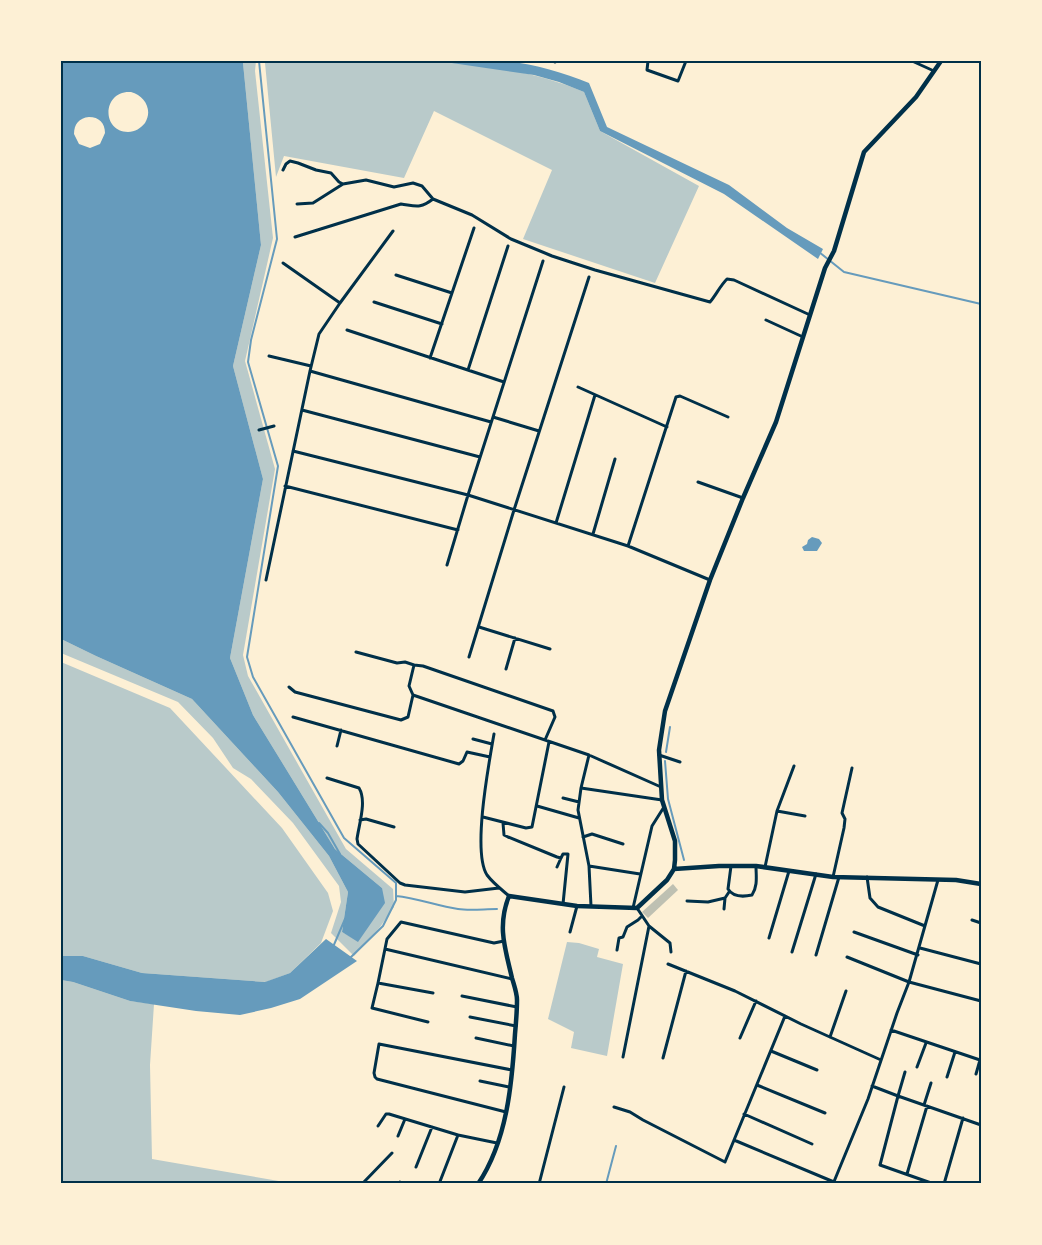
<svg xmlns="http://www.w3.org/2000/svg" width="1042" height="1245" font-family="Roboto,sans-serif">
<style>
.green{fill:#b9caca}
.water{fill:#669bbc;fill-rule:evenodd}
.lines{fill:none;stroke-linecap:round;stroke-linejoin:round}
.stream{stroke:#669bbc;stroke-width:2}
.building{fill:#bec0b2}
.minor{stroke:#003049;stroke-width:3}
.secondary{stroke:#003049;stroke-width:4.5}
.neatline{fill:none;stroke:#003049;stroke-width:2}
</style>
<rect width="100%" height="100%" fill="#fdf0d5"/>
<path class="green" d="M 244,61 L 256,61 L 255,71 L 273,238 L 245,361 L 275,469 L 243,655 L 248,676 L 346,849 L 393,889 L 394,907 L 380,927 L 354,956 L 331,933 L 341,902 L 339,886 L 293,823 L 251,779 L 233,768 L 213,738 L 178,702 L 61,653 L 61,639 L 96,656 L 192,699 L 278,792 L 329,856 L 348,892 L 342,932 L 358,941 L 382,888 L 335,849 L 253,715 L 230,658 L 263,479 L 233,366 L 261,245 L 243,63 Z
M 266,61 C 370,61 487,51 584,92 L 600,131 L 699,186 L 655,283 L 523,239 L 552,170 L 434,111 L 404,178 L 284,156 L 276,177 L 265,63 Z
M 61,662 L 170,708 L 282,828 L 328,893 L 333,911 L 321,943 L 290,973 L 266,982 L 142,973 L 83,956 L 61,956 Z
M 567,942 L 579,943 L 599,949 L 597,957 L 623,964 L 607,1056 L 571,1048 L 574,1032 L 548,1019 Z
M 61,980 L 73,982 L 130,1001 L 154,1004 L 150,1065 L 152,1159 L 296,1184 L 61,1184 Z"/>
<path class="water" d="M 61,61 L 244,61 L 243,63 L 261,245 L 233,366 L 263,479 L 230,658 L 253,715 L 335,849 L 382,888 L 385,903 L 358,942 L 342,932 L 348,892 L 329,856 L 278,792 L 192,699 L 96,656 L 61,639 ZM 131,92 C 145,96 153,110 145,123 C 141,128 135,132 128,132 C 101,132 102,90 131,92 ZM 89,117 C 99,117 105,123 105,133 L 100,144 L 90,148 L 79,144 L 74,134 C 74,124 79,118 89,117 Z
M 438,61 C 459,61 481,60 502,61 C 531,63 562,72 589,83 L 607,127 L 729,185 L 787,228 L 823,249 L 818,259 L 724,194 L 600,131 L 584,92 L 559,82 L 534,75 Z
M 812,537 L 819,539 L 822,543 L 817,551 L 804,551 L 802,547 L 807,544 L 808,540 Z
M 326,939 L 357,961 L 300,999 L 271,1008 L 240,1015 L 196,1011 L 130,1001 L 73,982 L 61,980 L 61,956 L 83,956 L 142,973 L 265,982 L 290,973 Z"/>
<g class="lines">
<path class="stream" d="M 259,61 L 277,239 L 251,340 L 248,362 L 278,466 L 247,657 L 253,677 L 344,838 L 396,883 L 396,900 L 383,926 L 350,958
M 819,252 L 844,272 L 981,304
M 666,752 L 670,727
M 665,761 L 668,799 L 684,860
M 319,823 L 328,833 L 340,854
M 396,896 C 417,898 437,906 458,909 C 470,911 484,909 497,909
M 333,947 L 345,919
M 606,1184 L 616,1146"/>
</g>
<path class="building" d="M 673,884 L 678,890 L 648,918 L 642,912 Z"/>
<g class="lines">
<path class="minor" d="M 648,61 L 647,70 L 678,81 L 686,61
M 912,61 L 934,71
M 555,62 L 555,61
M 283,170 L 286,164 L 290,161 L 298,163 L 316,170 L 331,173 L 339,182 L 343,184
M 297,204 L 313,203 L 343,184 L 366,180 L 394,187 L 413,183 L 422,186 L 433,199 L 472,215 L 511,239 L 552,256 L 595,270 L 710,302 C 716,295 720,286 727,279 L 734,280 L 810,315
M 295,237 L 401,204 C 416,206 420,209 433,199
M 543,261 L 468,495 L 628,546 L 710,580
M 283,263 L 340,303
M 396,275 L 452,293
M 374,302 L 442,324
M 766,320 L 803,337
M 347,330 L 504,382
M 269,356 L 311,366
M 430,358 L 474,228
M 468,370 L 508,246
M 310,371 L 491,422
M 578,387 L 667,427
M 302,410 L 480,457
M 493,417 L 539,431
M 259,430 L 274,426
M 293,451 L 468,495 L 447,565
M 698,482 L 743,498
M 285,486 L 458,530
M 556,523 L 595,395
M 593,534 L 615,459
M 628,546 L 676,397 L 680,396 L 728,417
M 266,580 L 310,371 L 319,334 L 340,303 L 393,231
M 479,627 L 550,649
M 356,652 L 397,663 L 405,662 L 414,665
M 469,657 L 514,510 L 589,277
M 506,669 L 515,638
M 289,687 L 295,692 L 401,720 L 408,717 L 413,695
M 293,717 L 459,764 L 463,761 L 467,752 L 490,757
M 494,734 C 489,763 472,852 487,875 C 493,883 502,890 509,896
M 473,739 L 492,744
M 545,740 L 555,717 L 553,711 L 423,666 L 414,665 L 409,686 L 413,695 L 589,755 L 661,787
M 337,746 L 341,730
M 589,755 L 581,788 L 578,810 L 589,866 L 591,906
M 659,755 L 680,762
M 327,778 L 359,788 C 367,801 359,824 357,839 L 358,844 L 400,883 L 405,885 L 465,892 L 499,888
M 581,788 L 662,800
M 563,798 L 579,802
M 537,806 L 579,818
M 777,811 L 805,816
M 483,817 L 526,828 L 532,827 L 549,742
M 360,820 L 366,819 L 394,827
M 503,823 L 504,835 L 508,837 L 557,857 L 561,858 L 563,854 L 568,854 L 563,904
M 583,837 L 592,834 L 623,844
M 589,866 L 640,874
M 731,866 L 728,889 C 733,897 743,897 752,895 C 758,886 756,876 756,866
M 557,867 L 561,858
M 765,867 L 777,811 L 794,766
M 833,877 L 844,828 L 845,819 L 842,813 L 852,768
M 867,877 L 870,898 L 878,907 L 925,926
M 687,901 L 708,902 L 725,898
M 633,908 L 652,826 L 664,807
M 724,909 L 725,898 L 729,892
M 972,920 L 981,923
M 649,926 L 670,943 L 671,952
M 570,932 L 577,906
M 854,932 L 918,955
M 769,938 L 789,871
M 920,948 L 981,964
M 385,949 L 512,979
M 617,950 L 619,938 L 623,937 L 627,927 L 638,920 L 642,916
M 792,952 L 816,874
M 816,955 L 839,877
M 847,957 L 909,982 L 981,1001
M 668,964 L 735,991 L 801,1024 L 881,1060
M 378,983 L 372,1008 L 428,1022
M 433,993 L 378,983 L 387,939 L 401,922 L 494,943 L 504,941
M 462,996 L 517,1007
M 470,1017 L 516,1026
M 891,1030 L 980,1060 L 976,1074
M 830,1037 L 846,991
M 476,1038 L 514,1046
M 740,1038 L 756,1001
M 771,1051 L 817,1070
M 623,1057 L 649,926 L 637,908
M 663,1058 L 686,971
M 917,1067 L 926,1043
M 905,1072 L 898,1096 L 981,1125
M 947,1077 L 955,1052
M 480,1081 L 509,1087
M 757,1085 L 825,1113
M 872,1086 L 898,1096 L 880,1165 L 934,1184
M 924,1105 L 931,1083
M 614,1107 L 630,1112 L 643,1120 L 725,1162 L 785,1016
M 506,1112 L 377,1079 L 375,1077 L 374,1073 L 379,1044 L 512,1070
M 744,1114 L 812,1144
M 378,1126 L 386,1114 L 389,1114 L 458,1135 L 497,1143
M 398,1136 L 405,1119
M 734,1140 L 834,1182
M 416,1167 L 432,1127
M 907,1174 L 927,1106
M 362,1184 L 392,1153
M 399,1184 L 400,1182
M 439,1184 L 458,1135
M 539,1184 L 564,1087
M 833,1184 L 868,1099 L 897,1013 L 909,982 L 938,880
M 944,1184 L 963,1118"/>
<path class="secondary" d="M 674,869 L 719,866 L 756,866 L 833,877 L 956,880 L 981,884
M 478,1184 C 507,1141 512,1084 515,1034 C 516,1023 517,1011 517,1000 C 517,993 514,985 512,978 C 505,948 497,926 509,896 L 577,906 L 637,908 L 667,880 L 674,869 L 675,860 L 675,841 L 662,800 L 659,750 L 665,711 L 710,580 L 743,498 L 776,422 L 825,268 L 834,251 L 864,152 L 916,97 L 941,61"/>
</g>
<rect width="1042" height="1245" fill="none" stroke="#fdf0d5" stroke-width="125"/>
<rect x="62" y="62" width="918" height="1120" class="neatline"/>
</svg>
